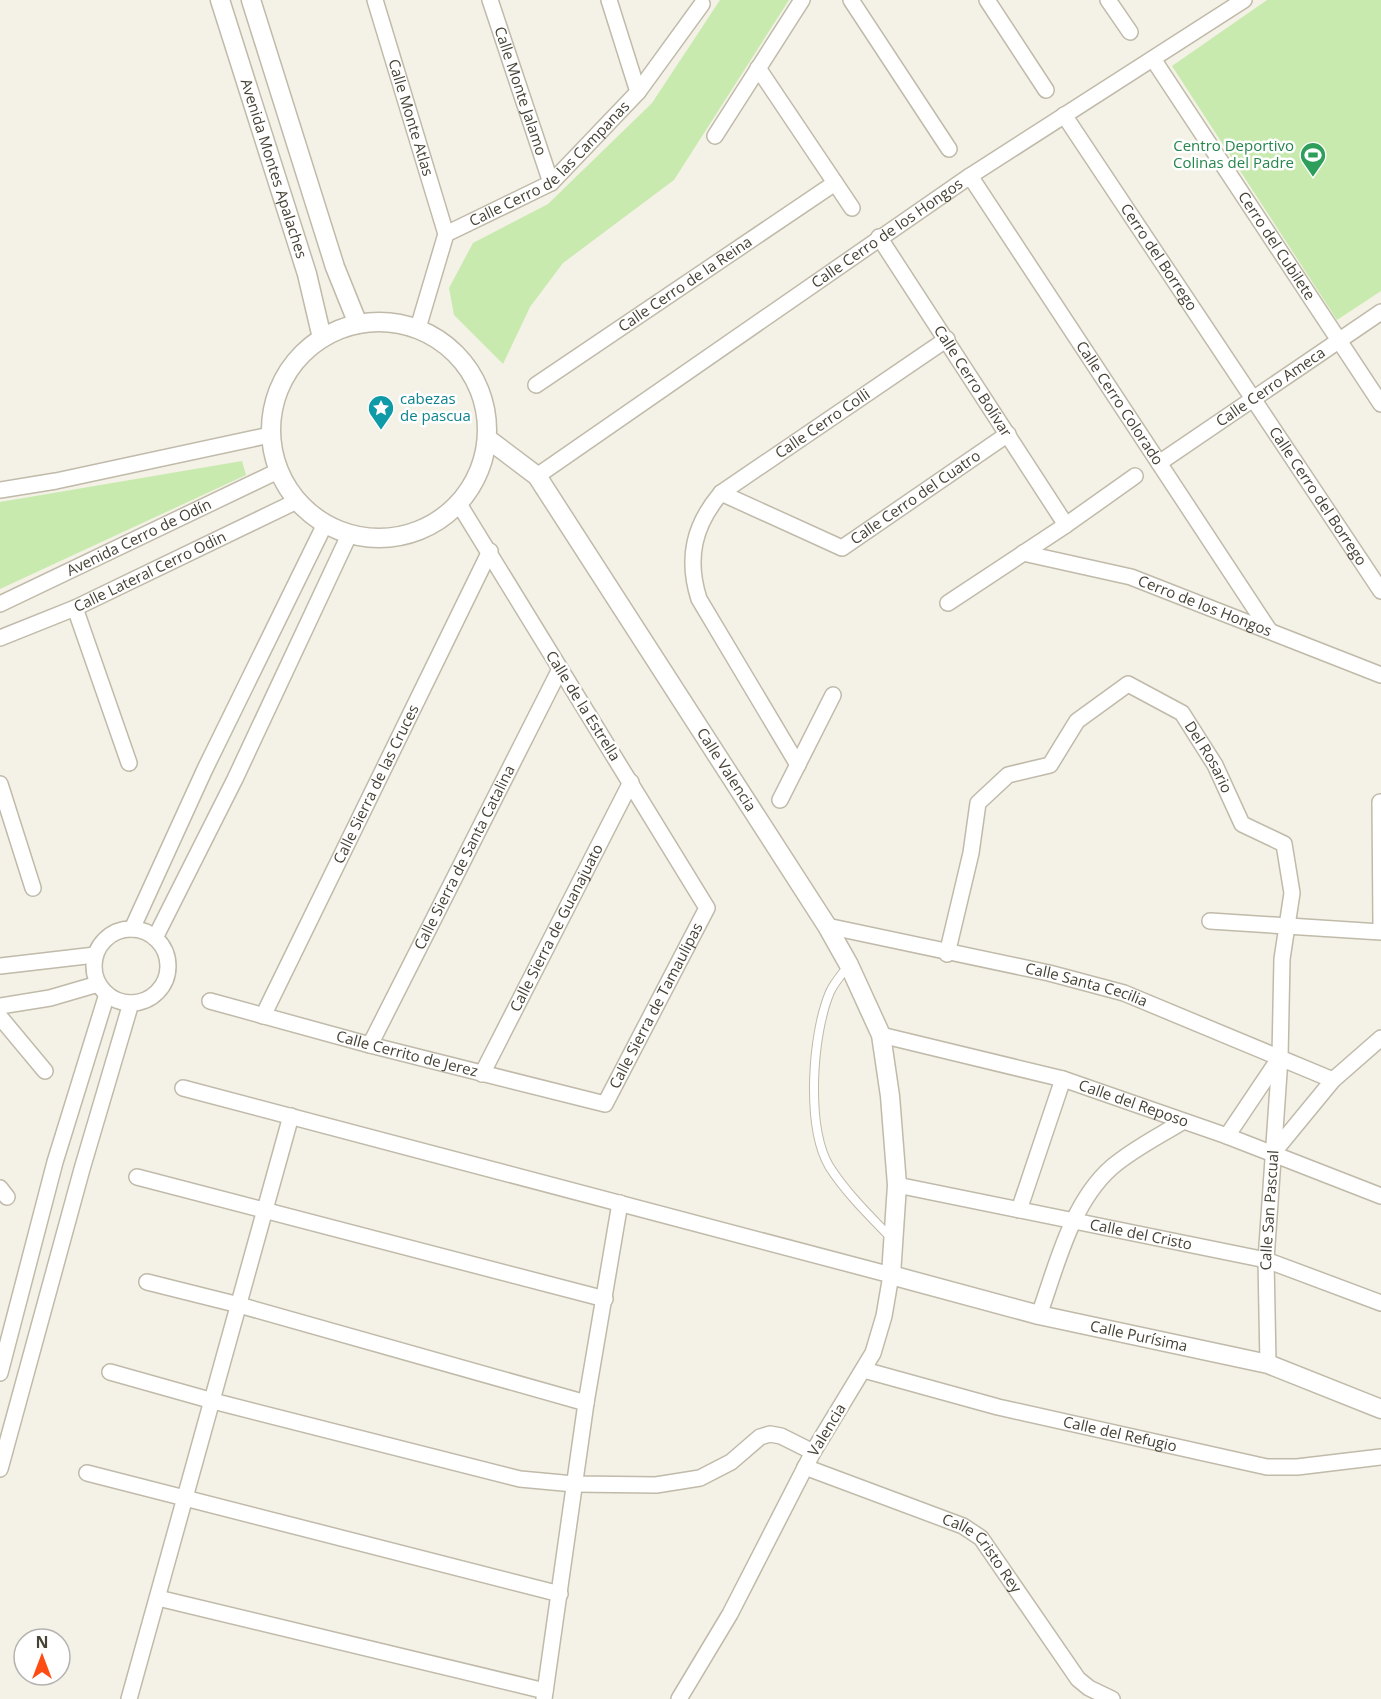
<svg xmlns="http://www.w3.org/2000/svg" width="1381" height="1699" font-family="'Open Sans',sans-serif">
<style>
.green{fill:#c9eaae}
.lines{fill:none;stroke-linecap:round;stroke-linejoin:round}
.service-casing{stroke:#c0baa9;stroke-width:10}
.minor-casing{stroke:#c0baa9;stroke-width:18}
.tertiary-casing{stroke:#c0baa9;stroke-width:21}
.service{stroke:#fff;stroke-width:8}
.minor{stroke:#fff;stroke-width:15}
.tertiary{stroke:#fff;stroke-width:18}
.labels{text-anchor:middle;stroke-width:5;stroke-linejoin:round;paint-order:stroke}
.street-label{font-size:15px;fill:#474236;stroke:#fff}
.leisure-label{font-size:15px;fill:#27864d;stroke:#fff;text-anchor:end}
.culture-label{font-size:15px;fill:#0d838f;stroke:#fff;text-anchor:start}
</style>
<rect width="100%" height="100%" fill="#f4f1e7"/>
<path class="green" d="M 720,0 L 789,0 L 674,180 L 563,263 L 530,307 L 503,364 L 454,315 L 449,288 L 473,243 L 548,204 L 652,103 Z
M 1267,0 L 1381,0 L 1381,291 L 1337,320 L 1172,66 Z
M 242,461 L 246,475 L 0,589 L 0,502 Z"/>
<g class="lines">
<g class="service-casing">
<path id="service" d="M 848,966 C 842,974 834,983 830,992 C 812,1034 806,1126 829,1166 C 846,1193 870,1216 892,1239"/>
</g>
<g class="minor-casing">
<g id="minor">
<path id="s1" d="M 375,0 L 446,234"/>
<path id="s2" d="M 490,0 L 551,183"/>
<path d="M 609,0 L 638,92"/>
<path d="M 851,0 L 949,149"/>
<path d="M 987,0 L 1046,90"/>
<path d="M 1108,0 L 1130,32"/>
<path id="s3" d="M 1153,59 L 1381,404"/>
<path d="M 758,68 L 852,208"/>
<path id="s4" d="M 1064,115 L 1381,591"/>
<path d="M 715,136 L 802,0"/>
<path id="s5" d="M 970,176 L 1269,630"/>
<path id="s6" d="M 879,237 L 1066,525"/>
<path id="s7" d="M 418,328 L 446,234 L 551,183 L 638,92 L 702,4"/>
<path id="s8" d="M 536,385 L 835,183"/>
<path id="s9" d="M 1159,463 L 1381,312"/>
<path id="s10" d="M 537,476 L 970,176 L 1244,0"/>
<path d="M 0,490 L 56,481 L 270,435"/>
<path id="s11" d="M 721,493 L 842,548 L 1008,434"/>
<path id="s12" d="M 1023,553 L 1131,577 L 1381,675"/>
<path d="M 948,603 L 1066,525 L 1135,476"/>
<path id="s13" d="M 0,604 L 278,471"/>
<path d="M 75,608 L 129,763"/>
<path id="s14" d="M 0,638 L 75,608 L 297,501"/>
<path id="s15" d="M 798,765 L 699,599 C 686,558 694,525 721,493 L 947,339"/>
<path d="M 0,784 L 33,888"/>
<path d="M 780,800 L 833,695"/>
<path d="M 1380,802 L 1381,924"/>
<path d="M 1210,921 L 1381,932"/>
<path id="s16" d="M 827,926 L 1049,973 L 1124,993 L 1333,1080"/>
<path d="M 132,929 L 205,769 L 325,524"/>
<circle cx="131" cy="966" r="37"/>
<path d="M 155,938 L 235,779 L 350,533"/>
<path id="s17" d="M 947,954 L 971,853 L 978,803 L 1008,775 L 1050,765 L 1077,721 L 1128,684 L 1182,713 L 1215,765 L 1242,824 L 1284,844 L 1292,893 L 1282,959 L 1280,1057 L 1227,1136"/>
<path d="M 0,966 L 95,955"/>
<path id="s18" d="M 210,1001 L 370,1045 L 605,1104 L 707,908 L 459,504"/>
<path d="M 0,1006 L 50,998 L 98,984"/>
<path id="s19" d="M 263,1016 L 490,551"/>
<path d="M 0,1017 L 45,1071"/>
<path id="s20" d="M 881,1035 L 1063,1079 L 1227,1136 L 1381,1196"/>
<path id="s21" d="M 370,1045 L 559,671"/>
<path id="s22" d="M 482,1074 L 631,782"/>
<path d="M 183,1088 L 891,1275 L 884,1316 L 873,1353 L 813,1452 L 730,1614 L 679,1699"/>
<path d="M 1273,1153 L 1333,1080 L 1381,1038"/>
<path d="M 137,1177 L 605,1299"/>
<path id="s23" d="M 897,1185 L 1266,1260 L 1381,1303"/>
<path d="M 0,1188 L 7,1197"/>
<path d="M 1019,1210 L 1063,1079"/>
<path d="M 147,1282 L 239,1305 L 586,1403"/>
<path d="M 1039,1315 C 1057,1265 1071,1203 1112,1167 C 1133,1149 1159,1136 1182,1122"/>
<path id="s24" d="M 1268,1364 L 1266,1260 L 1280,1058"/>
<path id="s25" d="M 864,1370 L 998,1407 L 1267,1467 L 1297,1467 L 1381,1457"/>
<path d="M 110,1372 L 213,1401 L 520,1479 L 574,1484 L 656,1485 L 700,1478 L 731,1462 L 760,1437 L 770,1434 L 781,1436 L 813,1452"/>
<path d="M 0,1373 L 55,1162 L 107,994"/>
<path id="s26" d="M 805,1467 L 963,1526 L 981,1538 L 1078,1679 L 1089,1688 L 1112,1699"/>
<path d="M 0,1469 L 82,1169 L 131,1003"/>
<path d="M 87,1473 L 560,1594"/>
<path d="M 158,1598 L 545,1691"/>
<path d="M 129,1699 L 291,1116"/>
<path d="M 544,1699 L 586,1403 L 620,1203"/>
</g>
</g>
<g class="tertiary-casing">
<g id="tertiary">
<path id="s27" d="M 220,0 L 307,274 L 322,338"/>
<path d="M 251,0 L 335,267 L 358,324"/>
<circle cx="379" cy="430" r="108"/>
<path id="s28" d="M 488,439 L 537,476 L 827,926 L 849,965 L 881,1035 L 890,1096 L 897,1185 L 891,1275 L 1039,1315 L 1268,1364 L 1381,1409"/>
</g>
</g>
<use href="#service" class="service"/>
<use href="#minor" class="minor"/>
<use href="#tertiary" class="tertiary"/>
</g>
<defs>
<g id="stadium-pin" transform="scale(1.35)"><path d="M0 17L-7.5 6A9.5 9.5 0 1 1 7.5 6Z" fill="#2e9e5b" stroke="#fff"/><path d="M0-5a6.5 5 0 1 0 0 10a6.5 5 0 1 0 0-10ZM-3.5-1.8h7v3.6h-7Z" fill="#fff"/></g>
<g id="sight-pin" transform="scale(1.35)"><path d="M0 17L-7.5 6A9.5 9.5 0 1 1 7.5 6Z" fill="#0f9aa8" stroke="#fff"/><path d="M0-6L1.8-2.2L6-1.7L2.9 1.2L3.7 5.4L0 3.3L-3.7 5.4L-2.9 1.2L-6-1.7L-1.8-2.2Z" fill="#fff"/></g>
</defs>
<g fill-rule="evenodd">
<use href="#stadium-pin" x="1313" y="155"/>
<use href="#sight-pin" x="381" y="408"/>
</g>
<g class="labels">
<g class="street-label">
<text dy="5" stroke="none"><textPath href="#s2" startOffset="96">Calle Monte Jalamo</textPath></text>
<text dy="5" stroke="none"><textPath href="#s1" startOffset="123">Calle Monte Atlas</textPath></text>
<text dy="5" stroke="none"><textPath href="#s7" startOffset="225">Calle Cerro de las Campanas</textPath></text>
<text dy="5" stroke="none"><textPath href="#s27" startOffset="177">Avenida Montes Apalaches</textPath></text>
<text dy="5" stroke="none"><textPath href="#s10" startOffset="426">Calle Cerro de los Hongos</textPath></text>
<text dy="5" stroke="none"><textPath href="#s3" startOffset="224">Cerro del Cubilete</textPath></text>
<text dy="5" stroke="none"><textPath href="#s4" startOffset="171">Cerro del Borrego</textPath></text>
<text dy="5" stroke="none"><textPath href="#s8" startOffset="180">Calle Cerro de la Reina</textPath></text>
<text dy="5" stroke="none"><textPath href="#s6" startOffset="172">Calle Cerro Bolívar</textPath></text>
<text dy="5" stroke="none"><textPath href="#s9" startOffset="135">Calle Cerro Ameca</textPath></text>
<text dy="5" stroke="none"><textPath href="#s5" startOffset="272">Calle Cerro Colorado</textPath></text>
<text dy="5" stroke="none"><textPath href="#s15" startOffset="430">Calle Cerro Colli</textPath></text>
<text dy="5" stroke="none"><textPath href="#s4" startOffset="458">Calle Cerro del Borrego</textPath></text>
<text dy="5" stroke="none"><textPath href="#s11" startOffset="222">Calle Cerro del Cuatro</textPath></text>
<text dy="5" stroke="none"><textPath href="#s13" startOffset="154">Avenida Cerro de Odín</textPath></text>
<text dy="5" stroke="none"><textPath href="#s14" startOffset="164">Calle Lateral Cerro Odin</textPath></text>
<text dy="5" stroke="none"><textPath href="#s12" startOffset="190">Cerro de los Hongos</textPath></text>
<text transform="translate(583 706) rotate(58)" y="5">Calle de la Estrella</text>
<text dy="5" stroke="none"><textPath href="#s17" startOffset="466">Del Rosario</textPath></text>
<text dy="5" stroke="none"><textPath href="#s28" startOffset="411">Calle Valencia</textPath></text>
<text dy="5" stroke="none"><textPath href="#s19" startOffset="258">Calle Sierra de las Cruces</textPath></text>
<text dy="5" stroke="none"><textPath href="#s21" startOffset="210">Calle Sierra de Santa Catalina</textPath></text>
<text dy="5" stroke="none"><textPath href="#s22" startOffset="164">Calle Sierra de Guanajuato</textPath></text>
<text dy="5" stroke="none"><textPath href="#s16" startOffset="266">Calle Santa Cecilia</textPath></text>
<text dy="5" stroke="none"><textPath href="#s18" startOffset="519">Calle Sierra de Tamaulipas</textPath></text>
<text dy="5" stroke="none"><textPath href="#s18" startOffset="204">Calle Cerrito de Jerez</textPath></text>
<text dy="5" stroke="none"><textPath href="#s20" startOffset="262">Calle del Reposo</textPath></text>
<text dy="5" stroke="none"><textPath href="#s24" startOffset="154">Calle San Pascual</textPath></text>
<text dy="5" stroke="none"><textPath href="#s23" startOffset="249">Calle del Cristo</textPath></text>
<text dy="5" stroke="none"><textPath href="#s28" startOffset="1215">Calle Purísima</textPath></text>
<text transform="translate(827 1430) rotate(-59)" y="5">Valencia</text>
<text dy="5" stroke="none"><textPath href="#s25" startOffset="264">Calle del Refugio</textPath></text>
<text dy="5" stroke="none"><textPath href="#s26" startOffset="201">Calle Cristo Rey</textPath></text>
</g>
<g class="leisure-label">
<text x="1294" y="151">Centro Deportivo<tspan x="1294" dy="17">Colinas del Padre</tspan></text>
</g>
<g class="culture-label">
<text x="400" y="404">cabezas<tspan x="400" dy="17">de pascua</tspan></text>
</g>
</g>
<g transform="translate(42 1657)"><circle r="28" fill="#ffffff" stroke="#b5b3af" stroke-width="1.5"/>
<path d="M0-4.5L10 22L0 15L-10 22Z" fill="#ff4c13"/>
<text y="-9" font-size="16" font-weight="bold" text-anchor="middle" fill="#474236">N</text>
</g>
</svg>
